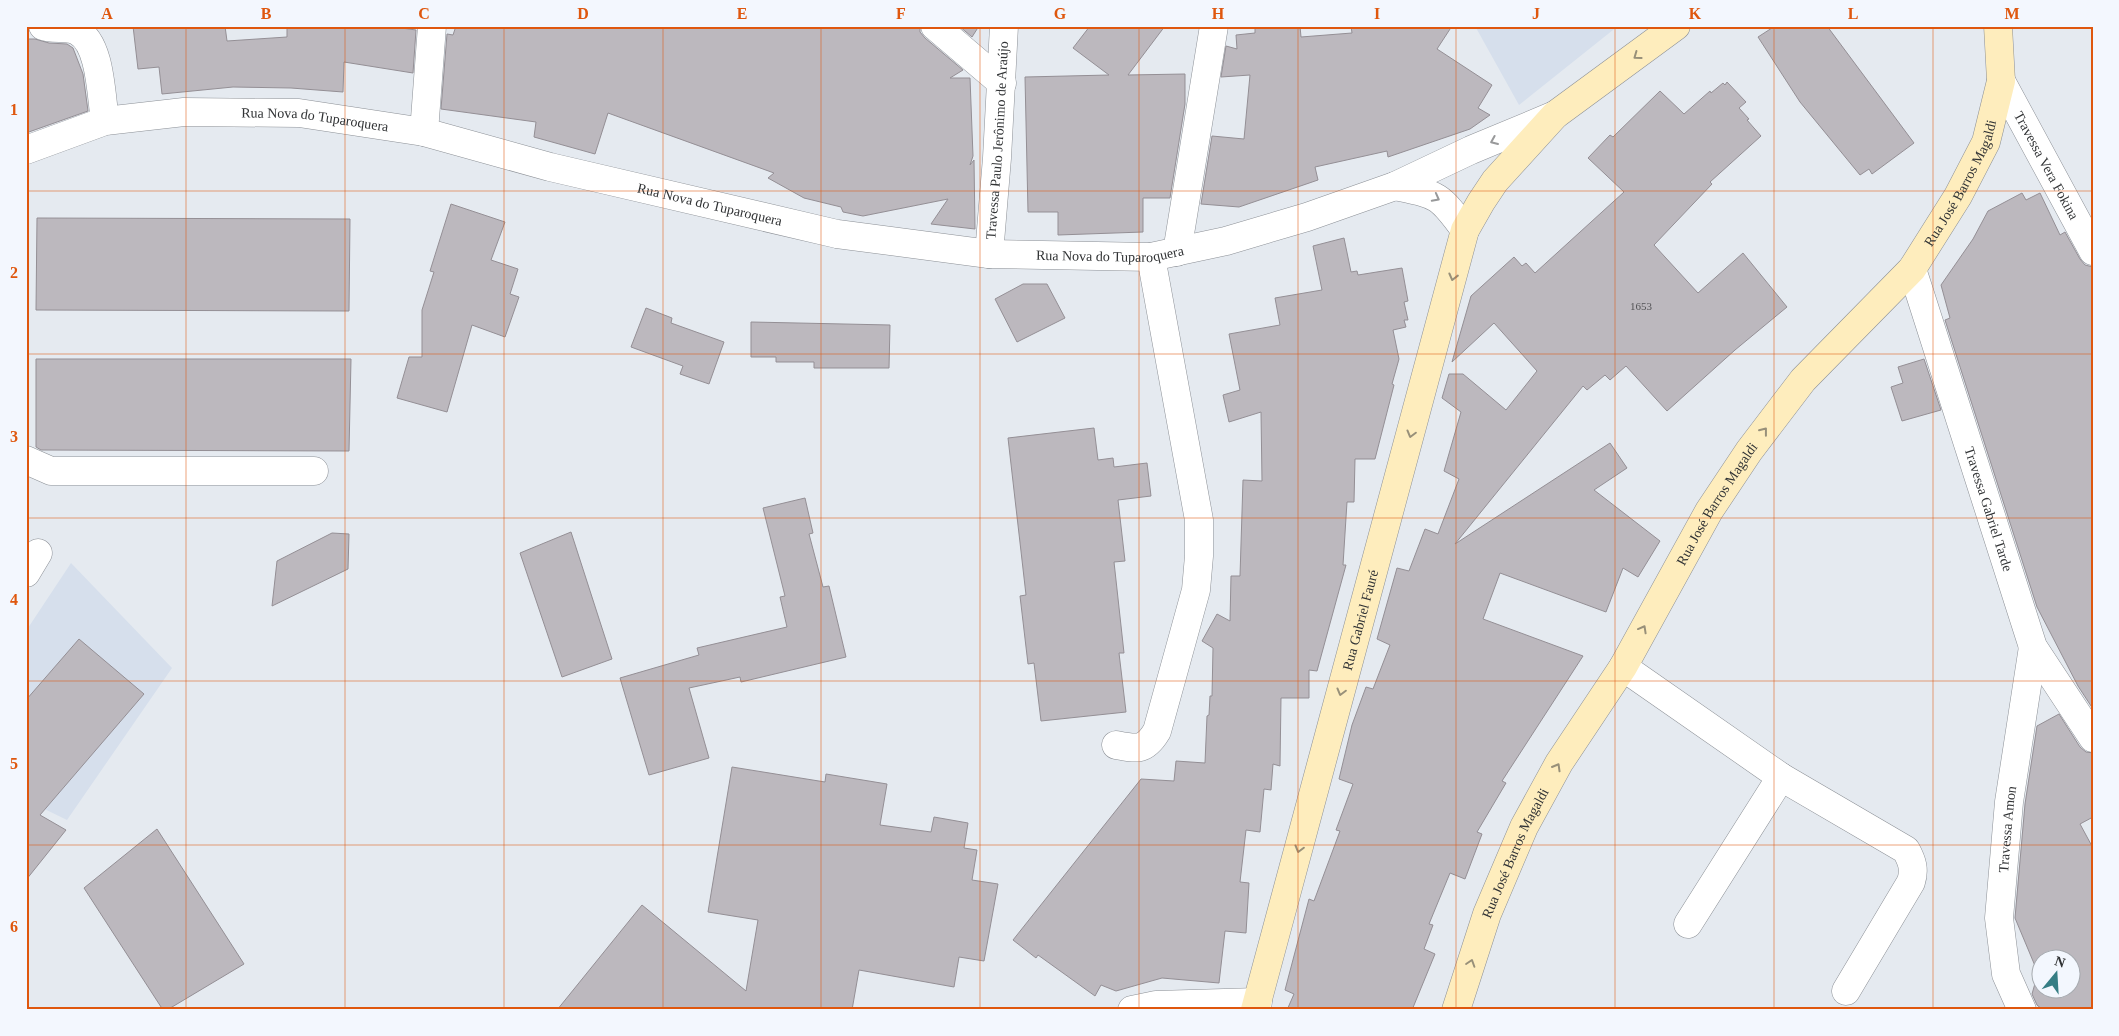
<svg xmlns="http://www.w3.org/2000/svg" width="2119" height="1036" font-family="Georgia,serif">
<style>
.built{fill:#d6dfec}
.building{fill:#bcb8be;stroke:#948f95;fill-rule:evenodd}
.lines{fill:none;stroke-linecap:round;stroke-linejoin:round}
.minor-casing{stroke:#8c9096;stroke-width:29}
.tertiary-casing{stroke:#8c9096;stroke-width:29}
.secondary-casing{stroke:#8c9096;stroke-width:29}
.minor{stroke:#fff;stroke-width:28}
.tertiary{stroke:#fff;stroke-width:28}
.secondary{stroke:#feedbd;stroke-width:28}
.oneway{stroke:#989079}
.oneway2{stroke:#98999a}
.grid{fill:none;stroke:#df570e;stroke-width:1;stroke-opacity:0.55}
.labels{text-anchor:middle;stroke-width:4;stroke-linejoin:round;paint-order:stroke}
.number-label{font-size:11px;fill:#545457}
.street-label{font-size:14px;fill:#313335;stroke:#f3f7fe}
.neatline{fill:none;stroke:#df570e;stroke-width:2}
.grid-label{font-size:16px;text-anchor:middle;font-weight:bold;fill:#df570e}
</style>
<rect width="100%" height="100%" fill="#e5eaf0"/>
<path class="built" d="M 1475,26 L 1618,26 L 1519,105 Z
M 71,563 L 172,668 L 67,820 L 26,800 L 26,631 Z"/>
<path class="building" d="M 133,26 L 225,26 L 227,41 L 287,37 L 287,26 L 387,26 L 416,30 L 413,73 L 344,62 L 343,92 L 291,88 L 233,87 L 162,94 L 159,67 L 138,69 Z
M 456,26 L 920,26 L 920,32 L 925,38 L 963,70 L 950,78 L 970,78 L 973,156 L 970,165 L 974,160 L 975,229 L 931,224 L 948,199 L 863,216 L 843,212 L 841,207 L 804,198 L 768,178 L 774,173 L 608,113 L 595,154 L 534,137 L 536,122 L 441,109 L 447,34 L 453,35 Z
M 959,26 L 979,26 L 972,37 Z
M 1090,26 L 1165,26 L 1128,75 L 1185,74 L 1185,104 L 1170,198 L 1143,198 L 1143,232 L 1058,235 L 1058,212 L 1028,212 L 1025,77 L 1109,75 L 1073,48 Z
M 1255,26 L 1300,26 L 1301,37 L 1352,33 L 1351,26 L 1452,26 L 1437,49 L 1492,85 L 1478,108 L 1490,115 L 1470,129 L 1388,157 L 1387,151 L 1315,167 L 1318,180 L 1239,207 L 1201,204 L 1212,136 L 1244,139 L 1250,75 L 1221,77 L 1226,46 L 1237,49 L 1236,35 L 1255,33 Z
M 1775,26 L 1827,26 L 1914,143 L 1872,174 L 1869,169 L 1860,175 L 1800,102 L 1758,37 Z
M 26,39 L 35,39 L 49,43 L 67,44 L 73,48 L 83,74 L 88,111 L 26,133 Z
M 1727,82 L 1746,102 L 1739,108 L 1749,119 L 1747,120 L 1761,136 L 1710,182 L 1712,184 L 1654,245 L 1698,293 L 1743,253 L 1787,307 L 1735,350 L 1667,411 L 1626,366 L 1610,380 L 1605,375 L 1587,390 L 1583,386 L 1455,544 L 1610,443 L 1627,468 L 1594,490 L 1660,541 L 1638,577 L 1623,568 L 1606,612 L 1500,573 L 1483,619 L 1583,656 L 1502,781 L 1506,783 L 1477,832 L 1482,834 L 1465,879 L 1450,873 L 1429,924 L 1433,925 L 1424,949 L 1435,954 L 1412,1010 L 1287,1010 L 1294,994 L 1285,990 L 1309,899 L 1314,901 L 1340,831 L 1336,830 L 1353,784 L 1339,779 L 1352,725 L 1366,687 L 1373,689 L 1390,645 L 1377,639 L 1397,568 L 1409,571 L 1425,529 L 1438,534 L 1459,479 L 1444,471 L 1461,412 L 1442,398 L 1449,374 L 1463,374 L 1506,410 L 1537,371 L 1494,323 L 1452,362 L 1471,296 L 1514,257 L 1522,266 L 1526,263 L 1535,273 L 1624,192 L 1588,158 L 1610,135 L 1613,137 L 1660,91 L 1684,114 L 1710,91 L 1711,93 L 1723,83 L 1725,85 Z
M 2022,193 L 2026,200 L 2040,193 L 2060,235 L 2065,232 L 2080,259 L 2085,265 L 2093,267 L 2093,709 L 2078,686 L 2037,607 L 1945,320 L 1950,318 L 1941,285 L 1973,239 L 1988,211 Z
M 451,204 L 505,222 L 491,260 L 518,269 L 510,294 L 519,297 L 505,337 L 472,325 L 447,412 L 397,398 L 409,357 L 422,357 L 422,310 L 434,272 L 430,271 Z
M 37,218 L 350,219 L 349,311 L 36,310 Z
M 1344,238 L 1351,272 L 1357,271 L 1358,275 L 1402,268 L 1408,301 L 1404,302 L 1408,320 L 1404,320 L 1406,327 L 1393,330 L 1399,359 L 1392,384 L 1394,385 L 1375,459 L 1355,459 L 1354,502 L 1347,502 L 1343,565 L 1346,565 L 1317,671 L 1309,670 L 1309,698 L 1281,698 L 1280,766 L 1273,764 L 1271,790 L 1264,789 L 1260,832 L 1246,830 L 1240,882 L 1249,883 L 1246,933 L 1225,931 L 1219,983 L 1162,978 L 1116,991 L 1101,985 L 1095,996 L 1038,955 L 1036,958 L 1013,940 L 1141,779 L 1174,781 L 1176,761 L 1205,763 L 1207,716 L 1209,715 L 1210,696 L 1212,696 L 1213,648 L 1202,641 L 1217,614 L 1230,621 L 1231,576 L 1240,576 L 1243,480 L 1262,481 L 1261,412 L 1229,422 L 1223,395 L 1240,390 L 1229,334 L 1280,325 L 1275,298 L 1322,290 L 1313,246 Z
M 1023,284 L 1047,284 L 1065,318 L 1017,342 L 995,299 Z
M 646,308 L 672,318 L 671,323 L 724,342 L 709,384 L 680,374 L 683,366 L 631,347 Z
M 751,322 L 890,325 L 889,368 L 814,368 L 814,362 L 776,362 L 776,357 L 751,357 Z
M 36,359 L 351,359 L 349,451 L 41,450 L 36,447 Z
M 1924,359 L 1941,410 L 1902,421 L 1891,387 L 1903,383 L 1898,367 Z
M 1094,428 L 1098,460 L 1113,458 L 1114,467 L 1147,463 L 1151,496 L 1118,500 L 1125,561 L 1114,562 L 1124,653 L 1119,653 L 1126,712 L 1041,721 L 1034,663 L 1028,664 L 1020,596 L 1026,595 L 1008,438 Z
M 805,498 L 813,533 L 809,534 L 823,587 L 829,586 L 846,657 L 741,682 L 740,677 L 689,688 L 709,758 L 649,775 L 620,678 L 699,655 L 697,648 L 787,627 L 780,597 L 785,596 L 763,508 Z
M 571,532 L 612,659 L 562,677 L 520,553 Z
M 332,533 L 349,534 L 348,569 L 272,606 L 277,561 Z
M 79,639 L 144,694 L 40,815 L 66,830 L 26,880 L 26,700 Z
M 2059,714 L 2080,747 L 2086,752 L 2093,753 L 2093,817 L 2080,824 L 2093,848 L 2093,1010 L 2043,1010 L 2037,1005 L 2032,994 L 2038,973 L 2015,918 L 2025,804 L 2037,726 ZM 2042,958 L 2072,958 L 2072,988 L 2042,988 Z
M 732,767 L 825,782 L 826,774 L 887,784 L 880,825 L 931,832 L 934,817 L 968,823 L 964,848 L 977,850 L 972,880 L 998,884 L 984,961 L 959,957 L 954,987 L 859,970 L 852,1010 L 557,1010 L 642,905 L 746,991 L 758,920 L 708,912 Z
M 157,829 L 244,964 L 167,1010 L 163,1010 L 84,888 Z"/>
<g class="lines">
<g class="minor-casing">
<g id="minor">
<path d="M 43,26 C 53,30 68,26 77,31 C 101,43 101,96 105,121"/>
<path d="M 935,26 L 1002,83"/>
<path id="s1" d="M 2001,81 L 2093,251"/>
<path d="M 424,132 L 432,26"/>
<path d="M 1177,252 L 1214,26"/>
<path id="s2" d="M 989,254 L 997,158 L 1004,26"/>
<path id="s3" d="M 1912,269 L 2033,647 L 2093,738"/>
<path d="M 26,460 L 51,471 L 314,471"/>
<path d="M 26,573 L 38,553"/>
<path d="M 1623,667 L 1781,777 L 1906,850 C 1912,861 1915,869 1911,882 L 1846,991"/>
<path d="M 1116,745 C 1137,749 1145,751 1157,731 L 1196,590 L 1199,556 L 1199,520 L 1151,257"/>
<path d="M 1688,924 L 1781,777"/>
<path d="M 1132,1010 L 1156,1005 L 1258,1002"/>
<path id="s4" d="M 2022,1010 L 2006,974 L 1999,918 L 2009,802 L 2033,647"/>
</g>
</g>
<g class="tertiary-casing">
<g id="tertiary">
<path id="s5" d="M 26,150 L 105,121 L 184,112 L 299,113 L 424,132 L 550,167 L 837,234 L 989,254 L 1151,257 L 1226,241 L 1307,217 L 1395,186 L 1471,150 L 1555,115"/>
<path d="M 1395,186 C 1438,195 1439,194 1465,230"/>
</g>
</g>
<g class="secondary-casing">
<g id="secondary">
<path id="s6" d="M 1255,1010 L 1465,230 L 1481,202 L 1495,181 L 1555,115 L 1676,26"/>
<path id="s7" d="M 1456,1010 L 1487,914 L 1524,827 L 1559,763 L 1623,667 L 1709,511 L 1749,451 L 1803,380 L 1912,269 L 1958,196 L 1986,142 L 2001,81 L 1998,26"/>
</g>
</g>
<use href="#minor" class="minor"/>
<use href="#tertiary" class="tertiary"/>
<use href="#secondary" class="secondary"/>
</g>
<defs><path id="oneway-chevron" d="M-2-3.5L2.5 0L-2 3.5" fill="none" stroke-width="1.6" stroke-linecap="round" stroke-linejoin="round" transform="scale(1.25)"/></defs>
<g class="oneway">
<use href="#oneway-chevron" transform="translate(1637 56) rotate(144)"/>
<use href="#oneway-chevron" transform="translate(1453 277) rotate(104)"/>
<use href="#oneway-chevron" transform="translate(1764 431) rotate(-52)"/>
<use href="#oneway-chevron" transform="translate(1411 434) rotate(105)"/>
<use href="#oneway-chevron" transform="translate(1643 629) rotate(-61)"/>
<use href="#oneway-chevron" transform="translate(1341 692) rotate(105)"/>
<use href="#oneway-chevron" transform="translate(1557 767) rotate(-60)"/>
<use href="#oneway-chevron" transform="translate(1299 849) rotate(105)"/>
<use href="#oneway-chevron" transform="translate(1471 963) rotate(-72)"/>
</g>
<g class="oneway2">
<use href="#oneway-chevron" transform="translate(1494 141) rotate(157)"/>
<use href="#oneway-chevron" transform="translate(1436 198) rotate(28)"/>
</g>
<path class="grid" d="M 186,26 L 186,1010M 345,26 L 345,1010M 504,26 L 504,1010M 663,26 L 663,1010M 821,26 L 821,1010M 980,26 L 980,1010M 1139,26 L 1139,1010M 1298,26 L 1298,1010M 1456,26 L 1456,1010M 1615,26 L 1615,1010M 1774,26 L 1774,1010M 1933,26 L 1933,1010M 26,191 L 2093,191M 26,354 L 2093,354M 26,518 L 2093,518M 26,681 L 2093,681M 26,845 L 2093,845"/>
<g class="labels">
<g class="number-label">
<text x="1641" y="310">1653</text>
</g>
<g class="street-label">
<text dy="5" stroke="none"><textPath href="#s5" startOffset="295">Rua Nova do Tuparoquera</textPath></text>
<text dy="5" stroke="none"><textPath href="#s2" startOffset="114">Travessa Paulo Jerônimo de Araújo</textPath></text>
<text dy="5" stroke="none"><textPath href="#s1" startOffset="96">Travessa Vera Fokina</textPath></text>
<text dy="5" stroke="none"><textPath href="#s7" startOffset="978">Rua José Barros Magaldi</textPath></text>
<text dy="5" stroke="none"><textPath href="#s5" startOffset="700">Rua Nova do Tuparoquera</textPath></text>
<text dy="5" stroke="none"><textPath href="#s5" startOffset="1105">Rua Nova do Tuparoquera</textPath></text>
<text dy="5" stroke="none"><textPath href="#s7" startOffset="572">Rua José Barros Magaldi</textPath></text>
<text dy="5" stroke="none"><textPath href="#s3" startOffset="252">Travessa Gabriel Tarde</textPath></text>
<text dy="5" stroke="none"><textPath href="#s6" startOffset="404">Rua Gabriel Fauré</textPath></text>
<text dy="5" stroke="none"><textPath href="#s4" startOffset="185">Travessa Amon</textPath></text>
<text dy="5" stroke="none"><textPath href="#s7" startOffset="168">Rua José Barros Magaldi</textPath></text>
</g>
</g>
<rect width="2119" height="1036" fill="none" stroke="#f3f7fe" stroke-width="55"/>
<g transform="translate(2056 974) rotate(18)"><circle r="24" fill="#f3f7fe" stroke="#a5a9ae"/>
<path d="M0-4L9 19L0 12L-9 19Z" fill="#367e85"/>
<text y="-8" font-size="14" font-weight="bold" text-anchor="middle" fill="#313335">N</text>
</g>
<rect x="28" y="28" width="2064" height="980" class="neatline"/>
<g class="grid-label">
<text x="107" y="19">A</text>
<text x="266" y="19">B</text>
<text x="424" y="19">C</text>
<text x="583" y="19">D</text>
<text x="742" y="19">E</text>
<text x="901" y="19">F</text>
<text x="1060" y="19">G</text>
<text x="1218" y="19">H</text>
<text x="1377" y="19">I</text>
<text x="1536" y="19">J</text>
<text x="1695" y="19">K</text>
<text x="1853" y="19">L</text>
<text x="2012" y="19">M</text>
<text x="14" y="115">1</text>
<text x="14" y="278">2</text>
<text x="14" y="442">3</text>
<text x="14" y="605">4</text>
<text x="14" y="769">5</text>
<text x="14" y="932">6</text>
</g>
</svg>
